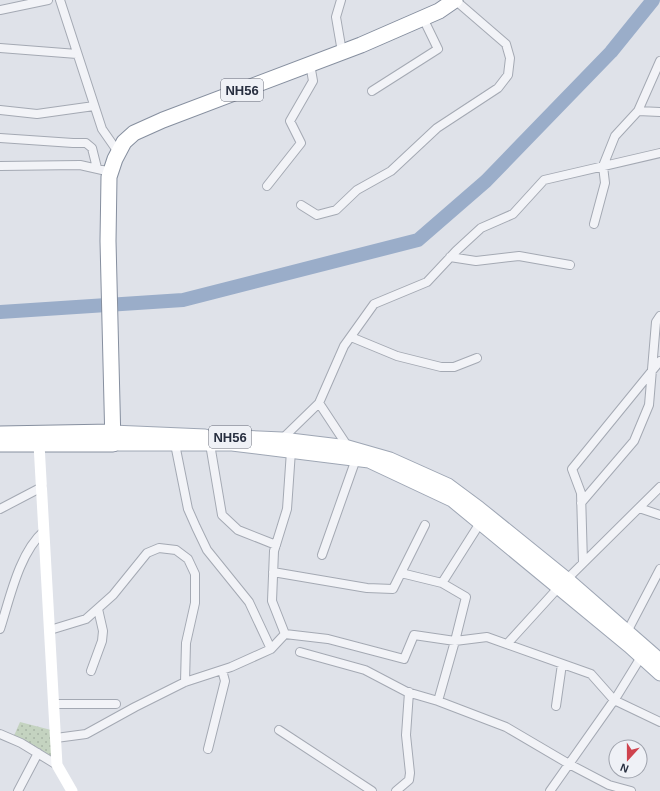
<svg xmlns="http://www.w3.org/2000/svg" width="660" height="791" font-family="Arial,sans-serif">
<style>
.park{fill:url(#park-dots)}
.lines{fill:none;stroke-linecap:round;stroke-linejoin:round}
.river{stroke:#9aadc9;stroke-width:14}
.street-casing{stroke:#a4a9b3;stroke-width:10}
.primary-casing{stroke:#9ea6b4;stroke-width:15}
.highway-casing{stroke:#868f9f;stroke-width:17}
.street{stroke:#f2f3f7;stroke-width:8}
.secondary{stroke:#fff;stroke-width:11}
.primary{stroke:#fff;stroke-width:13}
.highway{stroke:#fff;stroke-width:15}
.labels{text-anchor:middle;stroke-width:3;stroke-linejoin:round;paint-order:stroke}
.shield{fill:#eff1f6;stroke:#646977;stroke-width:1}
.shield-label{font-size:13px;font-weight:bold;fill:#282f40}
</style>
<defs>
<pattern id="park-dots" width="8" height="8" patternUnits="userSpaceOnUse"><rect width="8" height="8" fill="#c4d3c0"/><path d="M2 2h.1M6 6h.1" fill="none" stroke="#a8b5a6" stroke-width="1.8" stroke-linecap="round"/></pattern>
</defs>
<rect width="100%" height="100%" fill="#dfe2e9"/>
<path class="park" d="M 20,722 L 55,731 L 56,763 L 13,738 Z"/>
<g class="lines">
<path class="river" d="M 0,312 L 183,300 L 418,240 L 486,181 L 611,52 L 653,0"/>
<g class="street-casing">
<path id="street" d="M 60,0 L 102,129 L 118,152
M 341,0 L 336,17 L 342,52
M 0,10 L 48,0
M 0,48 L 77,54
M 372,91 L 438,49 L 423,18
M 0,110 L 37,114 L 94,106
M 638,111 L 660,112
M 0,138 L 73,143 L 86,143 L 92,148 L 97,168
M 0,166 L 80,165 L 111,172
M 267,186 L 301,143 L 290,121 L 313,81 L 310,64
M 301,205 L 317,215 L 336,210 L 357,190 L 391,171 L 437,128 L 498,88 L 508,75 L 510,58 L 506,44 L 455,0
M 594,224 L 605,183 L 603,166 L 615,136 L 638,111 L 660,61
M 450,257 L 476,261 L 519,256 L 570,265
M 351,337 L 397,356 L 441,367 L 454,367 L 477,358
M 319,403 L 344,346 L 374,304 L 427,282 L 456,251 L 481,228 L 513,214 L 544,180 L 660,153
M 282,439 L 319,403 L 348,447
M 175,444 L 188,509 L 196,527 L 207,550 L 249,602 L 271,649
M 210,444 L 222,515 L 238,530 L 276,545
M 581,503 L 634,441 L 649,405 L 656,322 L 660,316
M 639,508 L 660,515
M 0,509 L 42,487
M 322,555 L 356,459
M 583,563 L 581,493 L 572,469 L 660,361
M 273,572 L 367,588 L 393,589 L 425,525
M 401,573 L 442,583 L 466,597 L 455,641 L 438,701
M 442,583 L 480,523
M 0,629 C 10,598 19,553 44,531
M 50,630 L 86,619 L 113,595 L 147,553 L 159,548 L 176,550 L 188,559 L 195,574 L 195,603 L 186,643 L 185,682
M 627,632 L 660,569
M 285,634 L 328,639 L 404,659 L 414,635 L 455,641 L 487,637 L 591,674 L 614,700 L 660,722
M 285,634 L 272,601 L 274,551 L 287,509 L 291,451
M 507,644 L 558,588 L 660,487
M 300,652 L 365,670 L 407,692 L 438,701 L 506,727 L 569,764 L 609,785 L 631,791
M 91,671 L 102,641 L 103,631 L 98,609
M 54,704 L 116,704
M 556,706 L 562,664
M 279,730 L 372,791
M 0,734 L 21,743 L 57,765
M 56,738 L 86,734 L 135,707 L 185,682 L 231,667 L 271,649 L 285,634
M 208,749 L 225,681 L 222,670
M 18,791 L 38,753
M 396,791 L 409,780 L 410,773 L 406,735 L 409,692
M 550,791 L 617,696 L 641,657"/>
</g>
<g class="primary-casing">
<path id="primary" d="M 112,432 L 205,436
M 237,437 L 282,439 L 348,447 L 390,459 L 448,485 L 479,508 L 567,579 L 660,660
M 113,444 L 232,444 L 369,461 L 452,500 L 629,646 L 660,674"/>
</g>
<g class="highway-casing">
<path id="highway" d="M 0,434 L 112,432
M 0,444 L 113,444 L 108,241 L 109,177 L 115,159 L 124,142 L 134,133 L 163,120 L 361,45 L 439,11 L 455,0"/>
</g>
<use href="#street" class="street"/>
<path class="secondary" d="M 39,444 L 57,765 L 72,791"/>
<use href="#primary" class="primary"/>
<use href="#highway" class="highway"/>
</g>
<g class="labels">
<g class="shield">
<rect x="221" y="79" width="42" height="22" rx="3"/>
<rect x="209" y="426" width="42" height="22" rx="3"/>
</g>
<g class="shield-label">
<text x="242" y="95">NH56</text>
<text x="230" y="442">NH56</text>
</g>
</g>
<g transform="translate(628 759) rotate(201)"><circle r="19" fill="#eff1f6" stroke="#9fa3ad"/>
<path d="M0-3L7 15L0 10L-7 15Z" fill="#cf434e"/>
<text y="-6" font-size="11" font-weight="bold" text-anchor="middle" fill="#282f40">N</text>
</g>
</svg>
